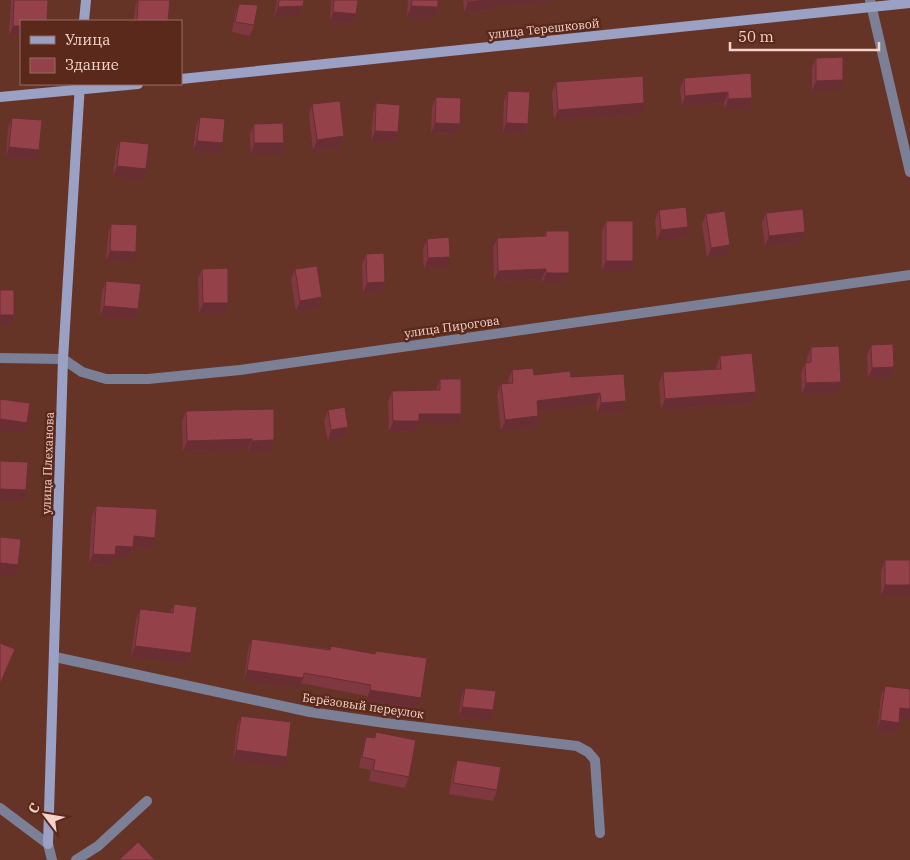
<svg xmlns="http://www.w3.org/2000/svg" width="910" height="860" font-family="'IBM Plex Serif',serif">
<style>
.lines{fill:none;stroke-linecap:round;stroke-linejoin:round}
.lane{stroke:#7c8097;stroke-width:10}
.street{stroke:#7c8097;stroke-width:10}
.secondary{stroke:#9aa1c4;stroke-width:10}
.wall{fill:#7f3840}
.shaded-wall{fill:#682e34}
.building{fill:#94414a;stroke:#682e34}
.labels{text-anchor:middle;stroke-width:5;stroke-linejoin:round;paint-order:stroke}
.street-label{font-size:12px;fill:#f3d3ca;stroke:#5a291c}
</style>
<rect width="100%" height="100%" fill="#663426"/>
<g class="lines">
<path class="lane" d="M 55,657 L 310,712 L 385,723 L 577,746 L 588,752 L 595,760 L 600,833
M 76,860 L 98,846 L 147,801"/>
<path class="street" d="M 870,0 L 910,172
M 0,358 L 63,359 L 82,372 L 106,379 L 148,379 L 240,370 L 910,275
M 0,808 L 48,844 L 52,860"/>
<path class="secondary" d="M 84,21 L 86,0
M 181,79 L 910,3
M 0,97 L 138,84
M 48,844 L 63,359 L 80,84"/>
</g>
<path class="wall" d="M 11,0 L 48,0 L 21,21 L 21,37 L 9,36 Z
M 137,0 L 170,0 L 168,21 L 134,21 L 135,7 Z
M 277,0 L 304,0 L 303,6 L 300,16 L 274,18 Z
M 331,0 L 358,0 L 356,14 L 353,24 L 330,22 Z
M 408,0 L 438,0 L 434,18 L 407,17 Z
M 463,0 L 552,0 L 552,1 L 493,7 L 492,10 L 464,12 Z
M 239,4 L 254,25 L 250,36 L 232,32 L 235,14 Z
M 816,58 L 839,91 L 812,91 L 812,68 Z
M 684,78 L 752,98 L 748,109 L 725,109 L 724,103 L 682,106 L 680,89 Z
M 556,82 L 641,114 L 554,120 L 552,93 Z
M 508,91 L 528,124 L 524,134 L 503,133 L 504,101 Z
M 436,97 L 460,124 L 456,134 L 431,133 L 432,107 Z
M 376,103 L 398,132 L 395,142 L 371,141 L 373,114 Z
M 312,104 L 344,136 L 340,147 L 313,150 L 309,115 Z
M 200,117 L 219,154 L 193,151 L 196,127 Z
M 12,118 L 35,160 L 6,157 L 8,128 Z
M 254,124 L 284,143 L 280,154 L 251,154 L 250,134 Z
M 120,141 L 142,180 L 113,177 L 116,151 Z
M 659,210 L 688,227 L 684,238 L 657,241 L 655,220 Z
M 766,213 L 805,232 L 802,242 L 765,246 L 762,223 Z
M 706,214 L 726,256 L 707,258 L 702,224 Z
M 606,221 L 633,261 L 630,271 L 602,271 L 602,232 Z
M 111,224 L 132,262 L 106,261 L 108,234 Z
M 546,231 L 569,273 L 565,283 L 542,283 L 542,279 L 494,281 L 493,248 L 497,238 L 544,236 Z
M 427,239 L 446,267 L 424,269 L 423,249 Z
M 366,254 L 385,282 L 381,292 L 363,293 L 362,264 Z
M 202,269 L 225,313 L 199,314 L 198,279 Z
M 295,269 L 318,308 L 296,311 L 291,280 Z
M 106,281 L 138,309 L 134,320 L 100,316 L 102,291 Z
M 871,345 L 894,367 L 890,377 L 868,378 L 867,355 Z
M 811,347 L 841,382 L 837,393 L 802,394 L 801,373 L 805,363 L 807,363 L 807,358 Z
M 720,356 L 752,403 L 661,410 L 659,383 L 663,372 L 716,369 L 716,367 Z
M 512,370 L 534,375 L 571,377 L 626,401 L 622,412 L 597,413 L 596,404 L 538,411 L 538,416 L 535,427 L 501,431 L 497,395 L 501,384 L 509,383 L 508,381 Z
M 440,379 L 458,424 L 418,424 L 416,431 L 389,432 L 388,402 L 392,391 L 436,390 Z
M 328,410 L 348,427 L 344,437 L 328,441 L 324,421 Z
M 186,411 L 274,440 L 270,451 L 248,451 L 248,449 L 183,451 L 182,421 Z
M 96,506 L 151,548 L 133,547 L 129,557 L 115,557 L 112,565 L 89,564 L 92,517 Z
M 885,560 L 910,560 L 910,595 L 881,595 L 881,571 Z
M 174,604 L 191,653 L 187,664 L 131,657 L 136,620 L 140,609 L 170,613 Z
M 252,639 L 330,649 L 331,646 L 375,654 L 376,651 L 417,708 L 366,701 L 367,696 L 301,683 L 299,688 L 244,681 L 248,649 Z
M 885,686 L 910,689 L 910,720 L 899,718 L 895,733 L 877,731 L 881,696 Z
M 465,688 L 490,721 L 459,717 L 461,698 Z
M 241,716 L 283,767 L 233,761 L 237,726 Z
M 376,732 L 409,777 L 405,788 L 369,781 L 371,770 L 359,768 L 363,747 L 366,737 L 374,738 Z
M 457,760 L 497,790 L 493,801 L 449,794 L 453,771 Z"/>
<path class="shaded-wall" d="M 488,0 L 552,0 L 552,1 L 493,7 L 492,10 L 464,12 L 468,2 Z
M 303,6 L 300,16 L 274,18 L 278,7 Z
M 411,6 L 438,7 L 434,18 L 407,17 Z
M 333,12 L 356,14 L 353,24 L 330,22 Z
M 13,26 L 21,26 L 21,37 L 9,36 Z
M 843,80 L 839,91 L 812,91 L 816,81 Z
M 728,92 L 724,103 L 682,106 L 685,96 Z
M 752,98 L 748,109 L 725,109 L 728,99 Z
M 644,103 L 641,114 L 554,120 L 558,110 Z
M 435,123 L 460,124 L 456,134 L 431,133 Z
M 506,123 L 528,124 L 524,134 L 503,133 Z
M 375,131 L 398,132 L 395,142 L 371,141 Z
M 344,136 L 340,147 L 313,150 L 317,140 Z
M 197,141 L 223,143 L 219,154 L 193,151 Z
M 254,143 L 284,143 L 280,154 L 251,154 Z
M 9,147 L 39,150 L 35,160 L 6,157 Z
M 117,166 L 146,169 L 142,180 L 113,177 Z
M 688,227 L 684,238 L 657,241 L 661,230 Z
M 805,232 L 802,242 L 765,246 L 769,236 Z
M 730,245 L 726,256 L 707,258 L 711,248 Z
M 110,251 L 136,252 L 132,262 L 106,261 Z
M 450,257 L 446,267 L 424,269 L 428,258 Z
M 606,261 L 633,261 L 630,271 L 602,271 Z
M 546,269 L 542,279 L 494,281 L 498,271 Z
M 546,273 L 569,273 L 565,283 L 542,283 Z
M 385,282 L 381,292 L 363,293 L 367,283 Z
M 322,297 L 318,308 L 296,311 L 300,301 Z
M 203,303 L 228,303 L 225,313 L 199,314 Z
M 104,306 L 138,309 L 134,320 L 100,316 Z
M 0,315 L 14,315 L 10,325 L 0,326 Z
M 894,367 L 890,377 L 868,378 L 872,368 Z
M 841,382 L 837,393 L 802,394 L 806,383 Z
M 756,392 L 752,403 L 661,410 L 665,399 Z
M 600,393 L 596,404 L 533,412 L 537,401 Z
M 626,401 L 622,412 L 597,413 L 601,403 Z
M 419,414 L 461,414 L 458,424 L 418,424 L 416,431 L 389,432 L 393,421 Z
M 538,416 L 535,427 L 501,431 L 505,420 Z
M 0,419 L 27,423 L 23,433 L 0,430 Z
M 348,427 L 344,437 L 328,441 L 331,430 Z
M 252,439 L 248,449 L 183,451 L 187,441 Z
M 274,440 L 270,451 L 248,451 L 252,441 Z
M 0,489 L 26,490 L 23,500 L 0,500 Z
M 134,536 L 155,538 L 151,548 L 133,547 L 129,557 L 115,557 L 112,565 L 89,564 L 93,554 L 116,546 Z
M 0,563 L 18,565 L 15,576 L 0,574 Z
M 885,585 L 910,585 L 910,595 L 881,595 Z
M 135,646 L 191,653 L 187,664 L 131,657 Z
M 247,670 L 303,678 L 299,688 L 244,681 Z
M 370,690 L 421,698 L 417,708 L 366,701 Z
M 462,707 L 493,710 L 490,721 L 459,717 Z
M 900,708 L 910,709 L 910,720 L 897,718 Z
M 880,720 L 899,723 L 895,733 L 877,731 Z
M 236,750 L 287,757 L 283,767 L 233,761 Z"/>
<path class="building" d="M 14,0 L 48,0 L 47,21 L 21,21 L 21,26 L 13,26 Z
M 138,0 L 170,0 L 168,21 L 137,21 Z
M 279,0 L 304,0 L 303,6 L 278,7 Z
M 334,0 L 358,0 L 356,14 L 333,12 Z
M 412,0 L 438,0 L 438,7 L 411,6 Z
M 467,0 L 488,0 L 468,2 Z
M 239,4 L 258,5 L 254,25 L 235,22 Z
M 843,57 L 843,80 L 816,81 L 816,58 Z
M 751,73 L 752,98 L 728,99 L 728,92 L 685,96 L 684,78 Z
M 643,76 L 644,103 L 558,110 L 556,82 Z
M 508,91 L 530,92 L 528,124 L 506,123 Z
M 436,97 L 461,98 L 460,124 L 435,123 Z
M 340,101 L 344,136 L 317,140 L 312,104 Z
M 376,103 L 400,105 L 398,132 L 375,131 Z
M 200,117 L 225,119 L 223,143 L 197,141 Z
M 12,118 L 42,120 L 39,150 L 9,147 Z
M 283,123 L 284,143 L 254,143 L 254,124 Z
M 120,141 L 149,144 L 146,169 L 117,166 Z
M 686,207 L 688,227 L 661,230 L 659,210 Z
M 803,209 L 805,232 L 769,236 L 766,213 Z
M 725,211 L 730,245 L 711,248 L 706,214 Z
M 606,221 L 633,221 L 633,261 L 606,261 Z
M 111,224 L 137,225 L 136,252 L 110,251 Z
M 546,231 L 569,231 L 569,273 L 546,273 L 546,269 L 498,271 L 497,238 L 546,236 Z
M 449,237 L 450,257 L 428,258 L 427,239 Z
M 384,253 L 385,282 L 367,283 L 366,254 Z
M 317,266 L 322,297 L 300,301 L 295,269 Z
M 228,268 L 228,303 L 203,303 L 202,269 Z
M 106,281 L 141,284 L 138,309 L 104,306 Z
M 0,290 L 14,290 L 14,315 L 0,315 Z
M 893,344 L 894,367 L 872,368 L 871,345 Z
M 839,346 L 841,382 L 806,383 L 805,363 L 811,362 L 811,347 Z
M 752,353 L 756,392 L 665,399 L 663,372 L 721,369 L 720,356 Z
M 533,368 L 534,375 L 570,371 L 571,377 L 624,374 L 626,401 L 601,403 L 600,393 L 537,401 L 538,416 L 505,420 L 501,384 L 513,383 L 512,370 Z
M 440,379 L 461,379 L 461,414 L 419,414 L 419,421 L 393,421 L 392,391 L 440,390 Z
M 0,399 L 30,403 L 27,423 L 0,419 Z
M 345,407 L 348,427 L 331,430 L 328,410 Z
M 274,409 L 274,440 L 252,441 L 252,439 L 187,441 L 186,411 Z
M 0,461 L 28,462 L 26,490 L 0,489 Z
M 96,506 L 157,509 L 155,538 L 134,536 L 133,547 L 116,546 L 115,555 L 93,554 Z
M 0,537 L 21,539 L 18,565 L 0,563 Z
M 885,560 L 910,560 L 910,585 L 885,585 Z
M 174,604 L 197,607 L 191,653 L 135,646 L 140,609 L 173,613 Z
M 252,639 L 330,650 L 331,646 L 375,654 L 376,651 L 427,658 L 421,698 L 370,690 L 371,685 L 304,673 L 303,678 L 247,670 Z
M 0,643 L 15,649 L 0,684 Z
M 885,686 L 910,689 L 910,709 L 900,708 L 899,723 L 880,720 Z
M 465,688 L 496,691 L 493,710 L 462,707 Z
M 241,716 L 291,722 L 287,757 L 236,750 Z
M 376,732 L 416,740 L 409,777 L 373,770 L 375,760 L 362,757 L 366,737 L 375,738 Z
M 457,760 L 501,767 L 497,790 L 453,783 Z
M 138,842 L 155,860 L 119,860 Z"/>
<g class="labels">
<g class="street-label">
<text transform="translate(544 29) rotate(-6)" y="4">улица Терешковой</text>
<text transform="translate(452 327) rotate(-8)" y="4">улица Пирогова</text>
<text transform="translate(48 463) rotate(-88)" y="4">улица Плеханова</text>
<text transform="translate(363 706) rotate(8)" y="4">Берёзовый переулок</text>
</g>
</g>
<rect x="20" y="20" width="162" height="65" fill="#5a291c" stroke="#976d62"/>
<rect x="30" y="36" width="25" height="8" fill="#9aa1c4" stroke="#976d62"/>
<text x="65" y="45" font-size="15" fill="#f3d3ca">Улица</text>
<rect x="30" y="58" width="25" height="15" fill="#94414a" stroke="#976d62"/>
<text x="65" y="70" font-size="15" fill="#f3d3ca">Здание</text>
<g transform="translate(45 815) rotate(301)" stroke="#5a291c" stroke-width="4" paint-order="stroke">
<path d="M0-4L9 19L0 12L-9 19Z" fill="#f3d3ca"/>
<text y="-8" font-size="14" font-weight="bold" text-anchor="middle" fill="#f3d3ca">С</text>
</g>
<path d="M730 42v8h149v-8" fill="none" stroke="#f3d3ca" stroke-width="2.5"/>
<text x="738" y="42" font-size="15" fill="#f3d3ca" stroke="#5a291c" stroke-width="4" paint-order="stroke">50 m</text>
</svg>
